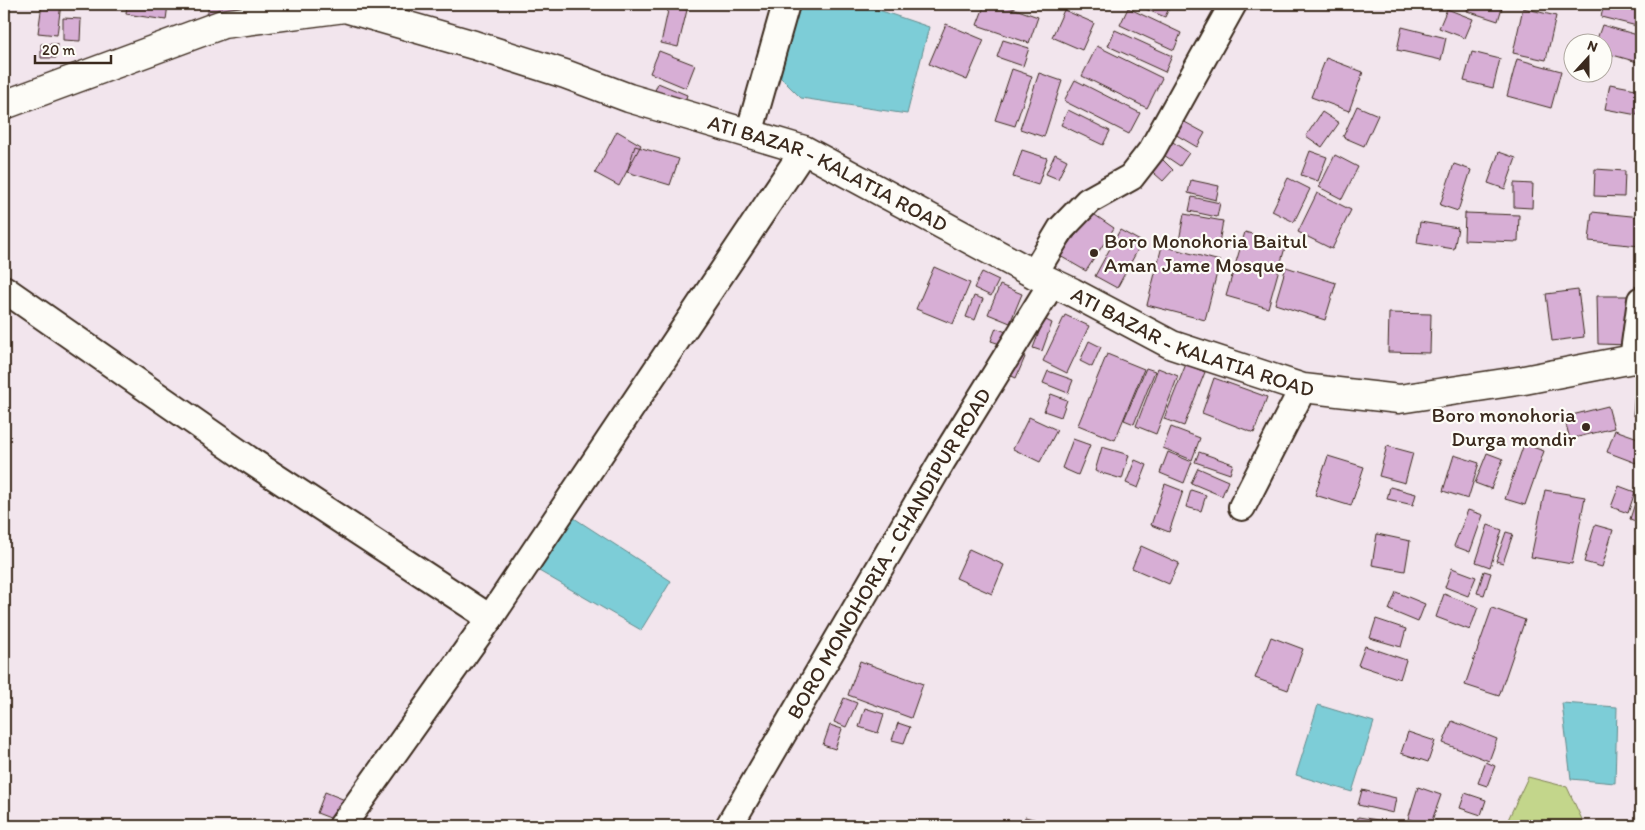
<svg xmlns="http://www.w3.org/2000/svg" width="1645" height="830" font-family="Itim,sans-serif">
<style>
.green{fill:#c3d68b;stroke:#7f8054}
.water{fill:#7dcdd7;stroke:#638c8d}
.building{fill:#d7aed5;stroke:#3b2a1e}
.lines{fill:none;stroke-linecap:round;stroke-linejoin:round}
.minor-casing{stroke:#3b2a1e;stroke-width:30}
.secondary-casing{stroke:#3b2a1e;stroke-width:31}
.minor{stroke:#fdfcf7;stroke-width:26}
.secondary{stroke:#fdfcf7;stroke-width:28}
.poi-dot{fill:#3b2a1e;stroke:#fdfcf7;stroke-width:2}
.labels{text-anchor:middle;stroke-width:4.5;stroke-linejoin:round;paint-order:stroke}
.street-label{font-size:21px;fill:#3b2a1e;stroke:#fdfcf7}
.poi-label{font-size:21px;fill:#3b2a1e;stroke:#fdfcf7;text-anchor:start}
</style>
<rect width="100%" height="100%" fill="#f2e5ed"/>
<filter id="ink" filterUnits="userSpaceOnUse"><feTurbulence type="fractalNoise" baseFrequency=".02" numOctaves="2"/><feDisplacementMap in="SourceGraphic" scale="10" xChannelSelector="R" yChannelSelector="G"/><feConvolveMatrix kernelMatrix="1 2 1 2 8 2 1 2 1" color-interpolation-filters="sRGB"/></filter>
<g filter="url(#ink)">
<path class="green" d="M 1528,777 L 1567,787 L 1585,826 L 1505,826 Z"/>
<path class="water" d="M 802,4 L 861,4 L 929,27 L 907,114 L 801,98 L 774,71 Z
M 574,518 L 671,581 L 641,630 L 539,571 Z
M 1562,703 L 1617,707 L 1615,783 L 1571,779 Z
M 1318,705 L 1374,722 L 1352,792 L 1296,775 Z"/>
<path class="building" d="M 42,4 L 61,4 L 57,35 L 38,33 Z
M 64,4 L 82,4 L 81,9 L 64,8 Z
M 127,4 L 168,4 L 166,20 L 126,14 Z
M 208,4 L 250,4 L 250,14 L 208,15 Z
M 985,4 L 1001,4 L 1038,17 L 1029,43 L 977,25 Z
M 1133,4 L 1171,4 L 1165,17 Z
M 1469,4 L 1503,4 L 1498,21 L 1467,11 Z
M 1604,4 L 1641,4 L 1641,27 L 1601,17 Z
M 669,6 L 687,10 L 678,47 L 661,43 Z
M 1128,8 L 1181,33 L 1174,50 L 1120,25 Z
M 1523,8 L 1556,16 L 1546,60 L 1513,53 Z
M 1447,9 L 1473,19 L 1465,38 L 1439,28 Z
M 1064,10 L 1094,23 L 1082,50 L 1052,37 Z
M 63,18 L 81,19 L 80,41 L 63,40 Z
M 946,24 L 984,40 L 967,80 L 929,64 Z
M 1602,25 L 1641,36 L 1641,63 L 1602,52 L 1602,42 L 1596,42 Z
M 1402,27 L 1446,38 L 1441,60 L 1397,50 Z
M 1115,30 L 1172,56 L 1165,72 L 1108,46 Z
M 1003,40 L 1029,48 L 1023,66 L 997,57 Z
M 41,44 L 57,44 L 56,58 L 41,58 Z
M 1097,46 L 1162,78 L 1147,108 L 1082,76 Z
M 659,51 L 695,65 L 686,88 L 650,73 Z
M 1472,52 L 1500,59 L 1493,88 L 1464,81 Z
M 1326,58 L 1363,72 L 1349,111 L 1311,97 Z
M 1517,59 L 1561,71 L 1551,108 L 1507,96 Z
M 1012,69 L 1032,76 L 1015,126 L 995,120 Z
M 1039,73 L 1062,81 L 1044,137 L 1020,129 Z
M 1075,80 L 1140,113 L 1129,134 L 1064,101 Z
M 658,83 L 687,95 L 682,110 L 652,98 Z
M 1610,84 L 1641,90 L 1637,115 L 1605,109 Z
M 1357,106 L 1378,115 L 1364,146 L 1343,137 Z
M 1068,110 L 1110,131 L 1103,145 L 1061,125 Z
M 1322,112 L 1339,123 L 1322,147 L 1306,136 Z
M 1181,120 L 1205,133 L 1197,147 L 1173,133 Z
M 617,131 L 641,145 L 619,186 L 595,173 Z
M 1167,138 L 1189,153 L 1180,166 L 1158,151 Z
M 635,146 L 679,159 L 670,185 L 627,172 Z
M 1022,150 L 1047,158 L 1038,185 L 1013,177 Z
M 1310,151 L 1327,157 L 1318,181 L 1301,175 Z
M 1499,152 L 1516,158 L 1505,189 L 1488,183 Z
M 1055,154 L 1067,160 L 1058,179 L 1046,174 Z
M 1158,155 L 1173,170 L 1163,181 L 1147,167 Z
M 1335,155 L 1358,167 L 1342,199 L 1319,187 Z
M 1454,164 L 1471,170 L 1458,211 L 1440,205 Z
M 1595,169 L 1625,171 L 1624,197 L 1594,196 Z
M 1288,178 L 1310,189 L 1294,222 L 1272,211 Z
M 1191,180 L 1219,186 L 1216,200 L 1188,193 Z
M 1514,183 L 1533,184 L 1532,208 L 1514,207 Z
M 1317,193 L 1351,210 L 1332,249 L 1298,232 Z
M 1192,197 L 1220,203 L 1217,217 L 1189,211 Z
M 1592,212 L 1641,217 L 1640,246 L 1589,241 Z
M 1092,213 L 1114,228 L 1086,271 L 1060,256 Z
M 1465,213 L 1519,215 L 1518,242 L 1464,240 Z
M 1184,214 L 1223,221 L 1218,248 L 1179,241 Z
M 1420,222 L 1458,228 L 1454,249 L 1417,243 Z
M 1120,230 L 1142,242 L 1117,288 L 1095,276 Z
M 1245,232 L 1286,244 L 1268,308 L 1226,296 Z
M 1162,246 L 1220,261 L 1205,320 L 1147,305 Z
M 934,267 L 970,283 L 953,324 L 916,309 Z
M 1286,267 L 1336,283 L 1325,320 L 1275,304 Z
M 982,272 L 999,280 L 991,296 L 974,288 Z
M 1000,285 L 1022,294 L 1010,323 L 988,314 Z
M 1578,290 L 1584,337 L 1552,341 L 1546,294 Z
M 974,296 L 983,299 L 975,320 L 966,317 Z
M 1597,296 L 1631,296 L 1632,345 L 1598,344 Z
M 1389,313 L 1431,314 L 1430,353 L 1388,352 Z
M 1065,315 L 1089,326 L 1067,373 L 1043,361 Z
M 1044,319 L 1052,323 L 1042,351 L 1033,348 Z
M 996,328 L 1011,334 L 1006,346 L 991,341 Z
M 1089,341 L 1101,347 L 1092,367 L 1080,361 Z
M 1016,353 L 1025,357 L 1016,378 L 1007,374 Z
M 1107,354 L 1144,369 L 1115,440 L 1078,425 Z
M 1186,364 L 1205,372 L 1184,426 L 1164,419 Z
M 1146,368 L 1155,371 L 1134,424 L 1124,420 Z
M 1158,368 L 1178,376 L 1156,434 L 1136,426 Z
M 1048,371 L 1073,380 L 1068,393 L 1043,383 Z
M 1214,378 L 1267,397 L 1254,433 L 1202,413 Z
M 1635,391 L 1641,391 L 1641,416 L 1633,415 Z
M 1051,394 L 1067,400 L 1061,417 L 1044,411 Z
M 1608,406 L 1614,428 L 1570,439 L 1564,417 Z
M 1029,417 L 1057,430 L 1040,462 L 1013,449 Z
M 1171,427 L 1200,438 L 1192,460 L 1163,448 Z
M 1615,430 L 1641,439 L 1641,449 L 1636,463 L 1607,452 Z
M 1073,439 L 1090,445 L 1078,475 L 1062,468 Z
M 1524,444 L 1544,451 L 1525,505 L 1505,499 Z
M 1387,446 L 1413,453 L 1405,483 L 1379,476 Z
M 1102,447 L 1129,455 L 1122,479 L 1095,471 Z
M 1168,452 L 1192,462 L 1184,483 L 1160,473 Z
M 1199,452 L 1233,464 L 1230,474 L 1195,462 Z
M 1487,453 L 1503,459 L 1491,489 L 1475,483 Z
M 1454,455 L 1479,463 L 1468,499 L 1443,491 Z
M 1328,456 L 1364,467 L 1351,506 L 1315,495 Z
M 1135,460 L 1147,465 L 1138,488 L 1126,483 Z
M 1198,468 L 1228,481 L 1222,496 L 1191,483 Z
M 1165,484 L 1183,491 L 1169,532 L 1151,525 Z
M 1641,484 L 1641,523 L 1630,519 Z
M 1619,486 L 1635,492 L 1628,513 L 1611,507 Z
M 1390,487 L 1416,494 L 1413,505 L 1387,499 Z
M 1191,490 L 1206,495 L 1201,511 L 1186,507 Z
M 1545,490 L 1585,497 L 1572,564 L 1531,557 Z
M 1468,510 L 1483,515 L 1470,552 L 1454,546 Z
M 1488,525 L 1502,530 L 1490,567 L 1476,562 Z
M 1595,525 L 1613,530 L 1602,567 L 1584,562 Z
M 1506,532 L 1513,534 L 1503,563 L 1496,561 Z
M 1377,534 L 1410,541 L 1405,571 L 1372,565 Z
M 1141,546 L 1179,563 L 1169,584 L 1132,568 Z
M 969,549 L 1004,565 L 992,594 L 956,578 Z
M 1452,568 L 1476,577 L 1468,596 L 1445,587 Z
M 1484,571 L 1491,573 L 1484,595 L 1477,593 Z
M 1396,592 L 1425,604 L 1418,622 L 1389,610 Z
M 1444,594 L 1478,607 L 1470,630 L 1436,617 Z
M 1492,608 L 1525,620 L 1499,696 L 1465,685 Z
M 1376,619 L 1406,629 L 1401,647 L 1370,638 Z
M 1271,637 L 1303,649 L 1288,690 L 1255,678 Z
M 1365,646 L 1406,660 L 1400,679 L 1358,665 Z
M 860,661 L 923,684 L 911,718 L 848,695 Z
M 844,698 L 857,703 L 846,727 L 834,722 Z
M 865,708 L 884,714 L 878,733 L 859,727 Z
M 1452,721 L 1497,739 L 1489,761 L 1443,743 Z
M 898,723 L 910,727 L 904,743 L 892,740 Z
M 830,725 L 842,729 L 835,749 L 823,745 Z
M 1408,732 L 1435,741 L 1428,762 L 1401,753 Z
M 1486,762 L 1495,766 L 1487,786 L 1478,783 Z
M 1418,787 L 1441,795 L 1430,826 L 1408,819 Z
M 1362,790 L 1396,798 L 1393,813 L 1358,805 Z
M 325,792 L 350,802 L 343,823 L 317,813 Z
M 1465,793 L 1486,800 L 1481,815 L 1460,808 Z
M 1025,817 L 1063,826 L 1023,826 Z
M 1358,817 L 1385,821 L 1384,826 L 1357,826 Z
M 1396,821 L 1414,826 L 1394,826 Z
M 1436,821 L 1451,826 L 1435,826 Z"/>
<g class="lines">
<g class="minor-casing">
<g id="minor">
<path d="M 749,134 L 786,4"/>
<path d="M 1034,274 L 1061,229 L 1088,201 L 1131,177 L 1152,150 L 1233,4"/>
<path d="M 4,289 L 248,459 L 490,618"/>
<path d="M 1633,359 L 1641,300"/>
<path d="M 1242,507 L 1303,388"/>
<path d="M 342,826 L 490,618 L 804,150"/>
<path id="s1" d="M 729,826 L 942,461 L 1052,283"/>
</g>
</g>
<g class="secondary-casing">
<g id="secondary">
<path id="s2" d="M 4,105 L 223,24 L 345,8 L 474,45 L 565,74 L 629,98 L 804,150 L 1034,274 L 1072,292 L 1172,345 L 1303,388 L 1399,399 L 1524,380 L 1633,359 L 1641,361"/>
</g>
</g>
<use href="#minor" class="minor"/>
<use href="#secondary" class="secondary"/>
</g>
</g>
<g class="poi-dot">
<circle cx="1094" cy="253" r="5"/>
<circle cx="1586" cy="427" r="5"/>
</g>
<g class="labels">
<g class="street-label">
<text dy="7" stroke="none"><textPath href="#s2" startOffset="868">ATI BAZAR - KALATIA ROAD</textPath></text>
<text dy="7" stroke="none"><textPath href="#s2" startOffset="1272">ATI BAZAR - KALATIA ROAD</textPath></text>
<text dy="7" stroke="none"><textPath href="#s1" startOffset="316">BORO MONOHORIA - CHANDIPUR ROAD</textPath></text>
</g>
<g class="poi-label">
<text x="1104" y="248">Boro Monohoria Baitul<tspan x="1104" dy="24">Aman Jame Mosque</tspan></text>
<text x="1576" y="422" text-anchor="end">Boro monohoria<tspan x="1576" dy="24">Durga mondir</tspan></text>
</g>
</g>
<rect width="1645" height="830" fill="none" stroke="#fdfcf7" stroke-width="20"/>
<rect x="10" y="10" width="1625" height="810" fill="none" stroke="#3b2a1e" stroke-width="2" filter="url(#ink)"/>
<g transform="translate(1588 58) rotate(21)"><circle r="24" fill="#fdfcf7" stroke="#afa8a0"/>
<path d="M0-4L9 19L0 12L-9 19Z" fill="#3b2a1e"/>
<text y="-8" font-size="14" font-weight="bold" text-anchor="middle" fill="#3b2a1e">N</text>
</g>
<path d="M35 55v8h76v-8" fill="none" stroke="#3b2a1e" stroke-width="2.5"/>
<text x="42" y="55" font-size="15" fill="#3b2a1e" stroke="#fdfcf7" stroke-width="4" paint-order="stroke">20 m</text>
</svg>
